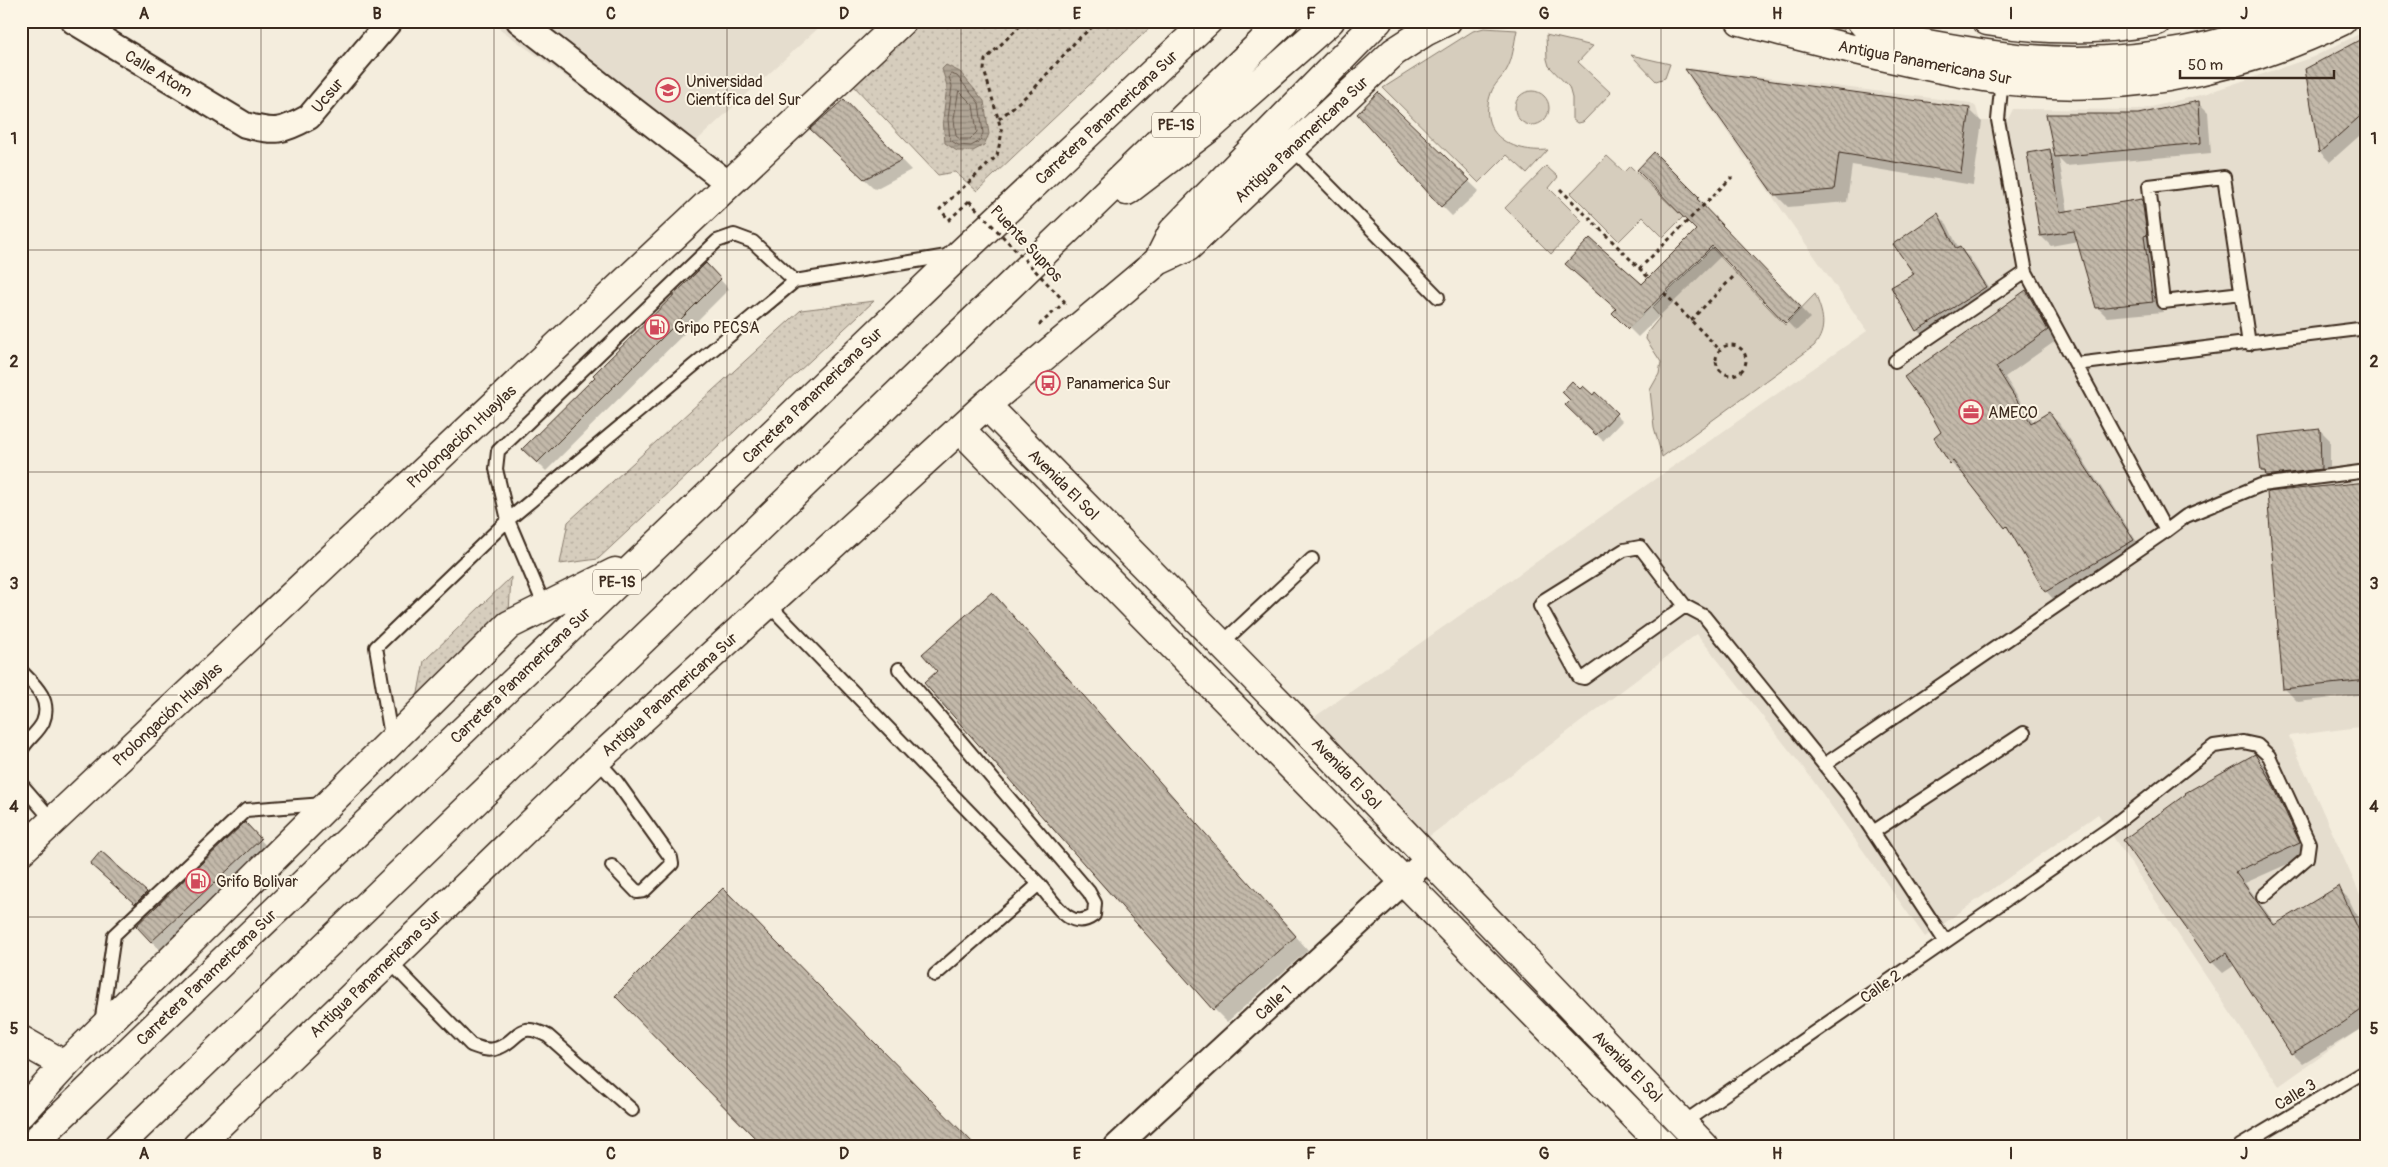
<svg xmlns="http://www.w3.org/2000/svg" width="2388" height="1167" font-family="Pangolin,sans-serif">
<style>
.built{fill:#e5ddce}
.grass{fill:url(#grass-dots);stroke:#887c6e}
.green{fill:#d6cdbd;stroke:#887c6e}
.water{fill:url(#water-rules);stroke:#817466}
.shadow{fill:#0003}
.lines{fill:none;stroke-linecap:round;stroke-linejoin:round}
.shore{stroke:#6a5b4e;stroke-width:1}
.building{fill:url(#building-back-hatch);stroke:#3b2a1e}
.lane-casing{stroke:#3b2a1e;stroke-width:16}
.street-casing{stroke:#3b2a1e;stroke-width:28}
.secondary-casing{stroke:#3b2a1e;stroke-width:31}
.primary-casing{stroke:#3b2a1e;stroke-width:31}
.highway-casing{stroke:#3b2a1e;stroke-width:31}
.path{stroke:#3b2a1e;stroke-width:3;stroke-dasharray:4 4;stroke-linecap:butt}
.lane{stroke:#fcf5e5;stroke-width:12}
.street{stroke:#fcf5e5;stroke-width:24}
.secondary{stroke:#fcf5e5;stroke-width:28}
.primary{stroke:#fcf5e5;stroke-width:28}
.highway{stroke:#fcf5e5;stroke-width:28}
.path-bridge{stroke:#3b2a1e;stroke-width:3;stroke-dasharray:4 4;stroke-linecap:butt}
.grid{fill:none;stroke:#3b2a1e;stroke-width:1;stroke-opacity:0.55}
.labels{text-anchor:middle;stroke-width:4;stroke-linejoin:round;paint-order:stroke}
.shield{fill:#fcf5e5;stroke:#75675a;stroke-width:1}
.shield-label{font-size:15px;font-weight:bold;fill:#3b2a1e}
.street-label{font-size:16px;fill:#3b2a1e;stroke:#fcf5e5}
.poi-label{font-size:16px;fill:#3b2a1e;stroke:#fcf5e5;text-anchor:start}
.neatline{fill:none;stroke:#3b2a1e;stroke-width:2}
.grid-label{font-size:16px;text-anchor:middle;font-weight:bold;fill:#3b2a1e}
</style>
<defs>
<pattern id="grass-dots" width="8" height="8" patternUnits="userSpaceOnUse" patternTransform="scale(1.25)"><rect width="8" height="8" fill="#d6cdbd"/><path d="M2 2h.1M6 6h.1" fill="none" stroke="#b9b0a2" stroke-width="1.8" stroke-linecap="round"/></pattern>
<pattern id="water-rules" width="6" height="5" patternUnits="userSpaceOnUse" patternTransform="scale(1.25)"><rect width="6" height="5" fill="#b0a596"/><path d="M0 2.5h6" fill="none" stroke="#90877a"/></pattern>
<pattern id="building-back-hatch" width="6" height="6" patternUnits="userSpaceOnUse" patternTransform="scale(1.25)"><rect width="6" height="6" fill="#c3b9aa"/><path d="M-1 5l2 2M0 0l6 6M5-1l2 2" fill="none" stroke="#a0978a"/></pattern>
</defs>
<rect width="100%" height="100%" fill="#f4eddd"/>
<filter id="ink" filterUnits="userSpaceOnUse"><feTurbulence type="fractalNoise" baseFrequency=".02" numOctaves="2"/><feDisplacementMap in="SourceGraphic" scale="10" xChannelSelector="R" yChannelSelector="G"/><feConvolveMatrix kernelMatrix="1 2 1 2 8 2 1 2 1" color-interpolation-filters="sRGB"/></filter>
<g filter="url(#ink)">
<path class="built" d="M 489,21 L 826,21 L 678,158 Z
M 2367,30 L 2367,726 L 2289,736 L 2367,910 L 2367,1024 L 2279,1086 L 2098,814 L 1925,937 L 1809,775 L 1697,634 L 1427,838 L 1313,718 L 1867,331 L 1690,79 L 1690,68 L 1971,103 L 1976,107 L 1980,121 L 2007,121 L 2013,109 L 2139,110 L 2204,94 L 2313,57 Z"/>
<path class="grass" d="M 920,21 L 1157,21 L 977,191 L 955,172 L 938,175 L 853,85 Z
M 1802,21 L 1844,21 L 1844,30 L 1840,33 Z
M 874,301 L 598,559 L 560,564 L 568,522 L 801,310 Z
M 511,577 L 509,613 L 415,709 L 424,661 Z"/>
<path class="green" d="M 1484,28 L 1517,30 C 1514,43 1513,60 1506,71 C 1501,79 1494,84 1491,93 C 1476,135 1513,153 1548,150 L 1527,173 L 1507,155 L 1479,183 L 1383,88 L 1473,31 Z
M 1546,35 L 1593,46 L 1578,62 L 1611,93 L 1583,122 L 1577,123 L 1572,119 L 1572,98 L 1569,87 L 1549,66 L 1547,59 Z
M 1631,55 L 1670,64 L 1665,78 L 1656,81 Z
M1515 108a17 17 0 1 1 34 0a17 17 0 1 1-34 0Z
M 1607,156 L 1624,172 L 1630,166 L 1683,217 L 1663,237 L 1643,217 L 1619,241 L 1571,193 Z
M 1546,166 L 1558,177 L 1549,188 L 1582,221 L 1551,254 L 1505,208 Z
M 1712,248 L 1785,325 L 1815,294 C 1823,313 1828,329 1814,346 L 1662,457 L 1654,427 L 1650,390 L 1659,374 L 1661,362 L 1646,339 L 1647,333 L 1660,317 L 1652,308 Z"/>
<path class="water" d="M 946,65 L 960,72 L 984,101 L 989,134 L 984,145 L 973,151 L 957,151 L 945,143 L 943,119 L 947,86 L 942,69 Z"/>
<path class="shadow" d="M 2367,37 L 2367,129 L 2330,162 L 2320,152 Z
M 1688,70 L 1969,109 L 1982,122 L 1973,185 L 1852,165 L 1847,202 L 1788,207 L 1775,194 Z
M 1378,94 L 1479,191 L 1452,216 L 1442,206 Z
M 2198,102 L 2208,112 L 2211,153 L 2066,166 L 2059,159 L 2068,212 L 2142,200 L 2152,211 L 2154,246 L 2163,312 L 2107,317 L 2097,307 L 2078,241 L 2051,246 L 2041,236 L 2050,151 L 2057,158 L 2048,115 L 2138,115 Z
M 854,111 L 911,170 L 875,189 L 822,139 Z
M 1654,154 L 1707,207 L 1705,209 L 1810,318 L 1796,331 L 1722,255 L 1638,337 L 1614,313 L 1698,230 Z
M 1938,215 L 1947,224 L 1959,249 L 1969,257 L 1994,296 L 1926,339 L 1917,330 L 1916,274 Z
M 706,265 L 729,289 L 546,471 L 524,449 Z
M 2026,291 L 2036,301 L 2057,340 L 2005,377 L 2034,423 L 2048,413 L 2059,423 L 2143,551 L 2056,602 L 2046,591 L 2012,534 L 1962,472 L 1961,473 L 1951,463 L 1942,433 Z
M 1580,390 L 1593,397 L 1595,394 L 1622,421 L 1603,441 L 1567,405 Z
M 2320,430 L 2330,440 L 2330,479 L 2277,486 L 2262,471 Z
M 2367,483 L 2367,694 L 2298,702 L 2284,688 L 2268,494 Z
M 1005,607 L 1308,950 L 1227,1022 L 1214,1009 Z
M 2255,756 L 2266,766 L 2283,795 L 2310,854 L 2245,883 L 2276,925 L 2338,888 L 2349,899 L 2367,938 L 2367,1025 L 2303,1064 L 2292,1053 L 2235,965 L 2223,973 L 2212,962 Z
M 255,834 L 270,850 L 162,952 L 137,926 Z
M 101,853 L 153,900 L 142,909 L 98,870 Z"/>
<g class="lines">
<path class="shore" d="M 951,74 L 957,76 L 979,103 L 983,133 L 980,141 L 971,146 L 958,145 L 950,140 L 948,119 L 952,86 L 949,77 Z
M 959,91 L 973,105 L 977,132 L 970,139 L 960,139 L 956,136 L 954,119 Z"/>
</g>
<path class="building" d="M 2367,36 L 2367,110 L 2319,153 L 2305,69 Z
M 1685,69 L 1970,108 L 1961,173 L 1839,153 L 1834,190 L 1774,195 Z
M 1378,92 L 1470,180 L 1441,207 L 1357,114 Z
M 844,99 L 902,160 L 864,179 L 810,129 Z
M 2199,101 L 2201,143 L 2055,157 L 2046,114 L 2138,114 Z
M 2050,149 L 2060,212 L 2142,199 L 2147,235 L 2144,236 L 2153,302 L 2096,308 L 2074,231 L 2040,236 L 2027,153 Z
M 1654,152 L 1699,197 L 1697,199 L 1801,307 L 1785,323 L 1712,246 L 1628,329 L 1612,313 L 1616,309 L 1565,264 L 1590,238 L 1642,284 L 1696,230 L 1637,170 Z
M 1938,213 L 1956,249 L 1960,247 L 1986,287 L 1916,331 L 1891,287 L 1914,274 L 1893,244 Z
M 706,263 L 721,279 L 537,463 L 522,449 L 595,377 L 593,375 Z
M 2026,290 L 2048,330 L 1996,367 L 2031,423 L 2049,412 L 2134,540 L 2045,592 L 2007,526 L 2005,528 L 1953,461 L 1950,464 L 1934,438 L 1941,432 L 1932,416 L 1904,377 Z
M 1572,381 L 1580,389 L 1583,386 L 1593,395 L 1595,392 L 1617,413 L 1596,435 L 1565,405 L 1570,400 L 1562,392 Z
M 2320,429 L 2321,469 L 2266,476 L 2265,471 L 2261,471 L 2257,436 Z
M 2367,482 L 2367,680 L 2283,689 L 2267,492 Z
M 992,592 L 1296,936 L 1213,1010 L 924,683 L 937,671 L 922,654 Z
M 2255,754 L 2272,783 L 2300,843 L 2235,872 L 2274,925 L 2339,886 L 2367,949 L 2367,1006 L 2337,1027 L 2291,1054 L 2226,953 L 2211,963 L 2123,840 L 2186,794 L 2185,793 Z
M 245,822 L 261,839 L 151,942 L 136,926 Z
M 101,851 L 147,892 L 135,904 L 90,864 Z
M 723,888 L 976,1146 L 763,1146 L 615,996 Z"/>
<g class="lines">
<g class="lane-casing">
<path id="lane" d="M 1292,148 L 1438,297
M 2242,293 L 2163,302 L 2149,186 L 2224,177 L 2249,344
M 1895,361 L 2026,272 L 1998,120 L 2002,79
M 2076,364 L 2367,328
M 2166,531 L 2186,516 L 2261,485 L 2367,471
M 768,604 L 1039,884 L 935,975
M 1685,606 L 1584,678 L 1579,677 L 1540,606 L 1544,600 L 1624,550 L 1640,547 L 1685,606 L 1704,616 L 1850,797 L 1945,941
M 545,607 L 508,520 L 795,281 L 953,255
M 1221,644 L 1312,559
M 899,669 L 1089,892 L 1095,903 L 1094,915 C 1070,933 1054,902 1039,884
M 21,671 C 35,685 52,700 43,722 C 38,733 26,740 21,751
M 392,742 L 376,647 L 508,520 L 496,469 L 498,451 L 717,241 L 734,235 L 753,242 L 795,281
M 597,760 L 616,781 L 671,858 L 672,864 L 644,891 L 637,892 L 612,866
M 1824,765 L 2166,531 L 2026,272
M 21,784 L 53,821
M 1873,832 L 2024,733
M 388,960 L 471,1045 C 479,1048 489,1052 498,1048 C 521,1039 516,1020 548,1036 L 632,1110
M 101,1024 L 114,935 L 246,810 L 324,804
M 1683,1123 L 2110,828 L 2214,746 L 2243,742 L 2257,745 L 2269,756 L 2309,843 L 2307,858 L 2263,896
M 2240,1146 L 2367,1070"/>
</g>
<g class="street-casing">
<path id="street" d="M 73,21 L 245,125 C 275,133 282,132 309,117 L 390,21
M 519,21 L 729,184
M 1117,1146 L 1429,858"/>
</g>
<g class="secondary-casing">
<path id="secondary" d="M 21,851 L 902,21
M 21,1040 L 65,1065"/>
</g>
<g class="primary-casing">
<path id="primary" d="M 1740,21 C 1821,41 1902,63 1984,77 C 2106,98 2231,75 2342,21
M 1861,21 L 1869,30 L 1879,35 C 1929,44 1979,55 2029,59 C 2119,66 2204,54 2288,21
M 1987,21 C 2043,31 2101,31 2157,21
M 1158,261 L 1173,231 L 1378,21
M 986,405 L 1293,717 L 1704,1146
M 960,429 L 1664,1146
M 197,1146 L 597,760 L 986,405 L 1158,261 L 1188,247 L 1394,52 L 1425,32 L 1447,21"/>
</g>
<g class="highway-casing">
<path id="highway" d="M 1127,191 L 1208,129 L 1330,21
M 21,1113 L 65,1065 L 509,625 L 615,572
M 30,1146 L 960,254 L 1208,21
M 118,1146 L 1284,21"/>
</g>
<path class="path" d="M 999,119 L 1032,91 L 1076,41 L 1099,21
M 1560,189 L 1648,277
M 969,201 L 949,220 L 940,209 L 997,156 L 1002,132 L 984,70 L 985,60 L 1025,21
M 1639,269 L 1732,177
M 1664,293 L 1720,350
M 1691,320 L 1736,274
M 1039,325 L 1065,302
M1716 360a15 15 0 1 1 30 0a15 15 0 1 1-30 0Z"/>
<use href="#lane" class="lane"/>
<use href="#street" class="street"/>
<use href="#secondary" class="secondary"/>
<use href="#primary" class="primary"/>
<use href="#highway" class="highway"/>
<path class="path-bridge" d="M 969,201 L 1065,302"/>
</g>
</g>
<path class="grid" d="M 261,21 L 261,1146M 494,21 L 494,1146M 727,21 L 727,1146M 961,21 L 961,1146M 1194,21 L 1194,1146M 1427,21 L 1427,1146M 1661,21 L 1661,1146M 1894,21 L 1894,1146M 2127,21 L 2127,1146M 21,250 L 2367,250M 21,472 L 2367,472M 21,695 L 2367,695M 21,917 L 2367,917"/>
<defs>
<g id="university-ring" transform="scale(1.25)"><circle r="9.5" fill="#fcf5e5" stroke="#d1495b" stroke-width="1.5"/><path d="M0-5L7-2L0 1L-7-2ZM-4 1L0 2.5L4 1V4Q0 6-4 4Z" fill="#d1495b"/></g>
<g id="fuel-ring" transform="scale(1.25)"><circle r="9.5" fill="#fcf5e5" stroke="#d1495b" stroke-width="1.5"/><path d="M-5.5-6h7V0h2V4h1.3V-2.5L3-4.5l.8-.8L6-3V5H2.5V1h-1V6h-7ZM-4.2-4.7v3.2H.2V-4.7Z" fill="#d1495b"/></g>
<g id="bus-ring" transform="scale(1.25)"><circle r="9.5" fill="#fcf5e5" stroke="#d1495b" stroke-width="1.5"/><path d="M-5-6H5V4H4V6H2V4H-2V6H-4V4H-5ZM-3.5-4V0h7V-4ZM-3.5 1.2v1.5H-2V1.2ZM2 1.2v1.5H3.5V1.2Z" fill="#d1495b"/></g>
<g id="office-ring" transform="scale(1.25)"><circle r="9.5" fill="#fcf5e5" stroke="#d1495b" stroke-width="1.5"/><path d="M-6-3h4V-5.5h4V-3h4V5H-6ZM-1-4.5V-3h2v-1.5ZM-6 0V1H6V0Z" fill="#d1495b"/></g>
</defs>
<g fill-rule="evenodd">
<use href="#university-ring" x="668" y="90"/>
<use href="#fuel-ring" x="657" y="327"/>
<use href="#bus-ring" x="1048" y="383"/>
<use href="#office-ring" x="1971" y="412"/>
<use href="#fuel-ring" x="198" y="881"/>
</g>
<g class="labels">
<g class="shield">
<rect x="1152" y="112.5" width="48" height="25" rx="4"/>
<rect x="593" y="569.5" width="48" height="25" rx="4"/>
</g>
<g class="shield-label">
<text x="1176" y="130">PE-1S</text>
<text x="617" y="587">PE-1S</text>
</g>
<g class="street-label">
<text transform="translate(1925 62) rotate(11)" y="6">Antigua Panamericana Sur</text>
<text transform="translate(159 73) rotate(31)" y="6">Calle Atom</text>
<text transform="translate(327 95) rotate(-50)" y="6">Ucsur</text>
<text transform="translate(1106 117) rotate(-43)" y="6">Carretera Panamericana Sur</text>
<text transform="translate(1301 139) rotate(-43)" y="6">Antigua Panamericana Sur</text>
<text transform="translate(1027 243) rotate(47)" y="6">Puente Supros</text>
<text transform="translate(812 395) rotate(-44)" y="6">Carretera Panamericana Sur</text>
<text transform="translate(461 436) rotate(-43)" y="6">Prolongación Huaylas</text>
<text transform="translate(1064 484) rotate(45)" y="6">Avenida El Sol</text>
<text transform="translate(520 675) rotate(-44)" y="6">Carretera Panamericana Sur</text>
<text transform="translate(669 694) rotate(-42)" y="6">Antigua Panamericana Sur</text>
<text transform="translate(167 714) rotate(-43)" y="6">Prolongación Huaylas</text>
<text transform="translate(1347 773) rotate(46)" y="6">Avenida El Sol</text>
<text transform="translate(375 973) rotate(-44)" y="6">Antigua Panamericana Sur</text>
<text transform="translate(206 977) rotate(-44)" y="6">Carretera Panamericana Sur</text>
<text transform="translate(1880 986) rotate(-35)" y="6">Calle 2</text>
<text transform="translate(1273 1002) rotate(-43)" y="6">Calle 1</text>
<text transform="translate(1628 1066) rotate(46)" y="6">Avenida El Sol</text>
<text transform="translate(2295 1094) rotate(-31)" y="6">Calle 3</text>
</g>
<g class="poi-label">
<text x="686" y="87">Universidad<tspan x="686" dy="18">Científica del Sur</tspan></text>
<text x="674" y="333">Gripo PECSA</text>
<text x="1066" y="389">Panamerica Sur</text>
<text x="1988" y="418">AMECO</text>
<text x="216" y="887">Grifo Bolivar</text>
</g>
</g>
<rect width="2388" height="1167" fill="none" stroke="#fcf5e5" stroke-width="55"/>
<path d="M2180 70v8h154v-8" fill="none" stroke="#3b2a1e" stroke-width="2.5"/>
<text x="2188" y="70" font-size="15" fill="#3b2a1e" stroke="#fcf5e5" stroke-width="4" paint-order="stroke">50 m</text>
<rect x="28" y="28" width="2332" height="1112" class="neatline"/>
<g class="grid-label">
<text x="144" y="19">A</text>
<text x="377" y="19">B</text>
<text x="611" y="19">C</text>
<text x="844" y="19">D</text>
<text x="1077" y="19">E</text>
<text x="1311" y="19">F</text>
<text x="1544" y="19">G</text>
<text x="1777" y="19">H</text>
<text x="2011" y="19">I</text>
<text x="2244" y="19">J</text>
<text x="14" y="144">1</text>
<text x="2374" y="144">1</text>
<text x="14" y="367">2</text>
<text x="2374" y="367">2</text>
<text x="14" y="589">3</text>
<text x="2374" y="589">3</text>
<text x="14" y="812">4</text>
<text x="2374" y="812">4</text>
<text x="14" y="1034">5</text>
<text x="2374" y="1034">5</text>
<text x="144" y="1159">A</text>
<text x="377" y="1159">B</text>
<text x="611" y="1159">C</text>
<text x="844" y="1159">D</text>
<text x="1077" y="1159">E</text>
<text x="1311" y="1159">F</text>
<text x="1544" y="1159">G</text>
<text x="1777" y="1159">H</text>
<text x="2011" y="1159">I</text>
<text x="2244" y="1159">J</text>
</g>
</svg>
